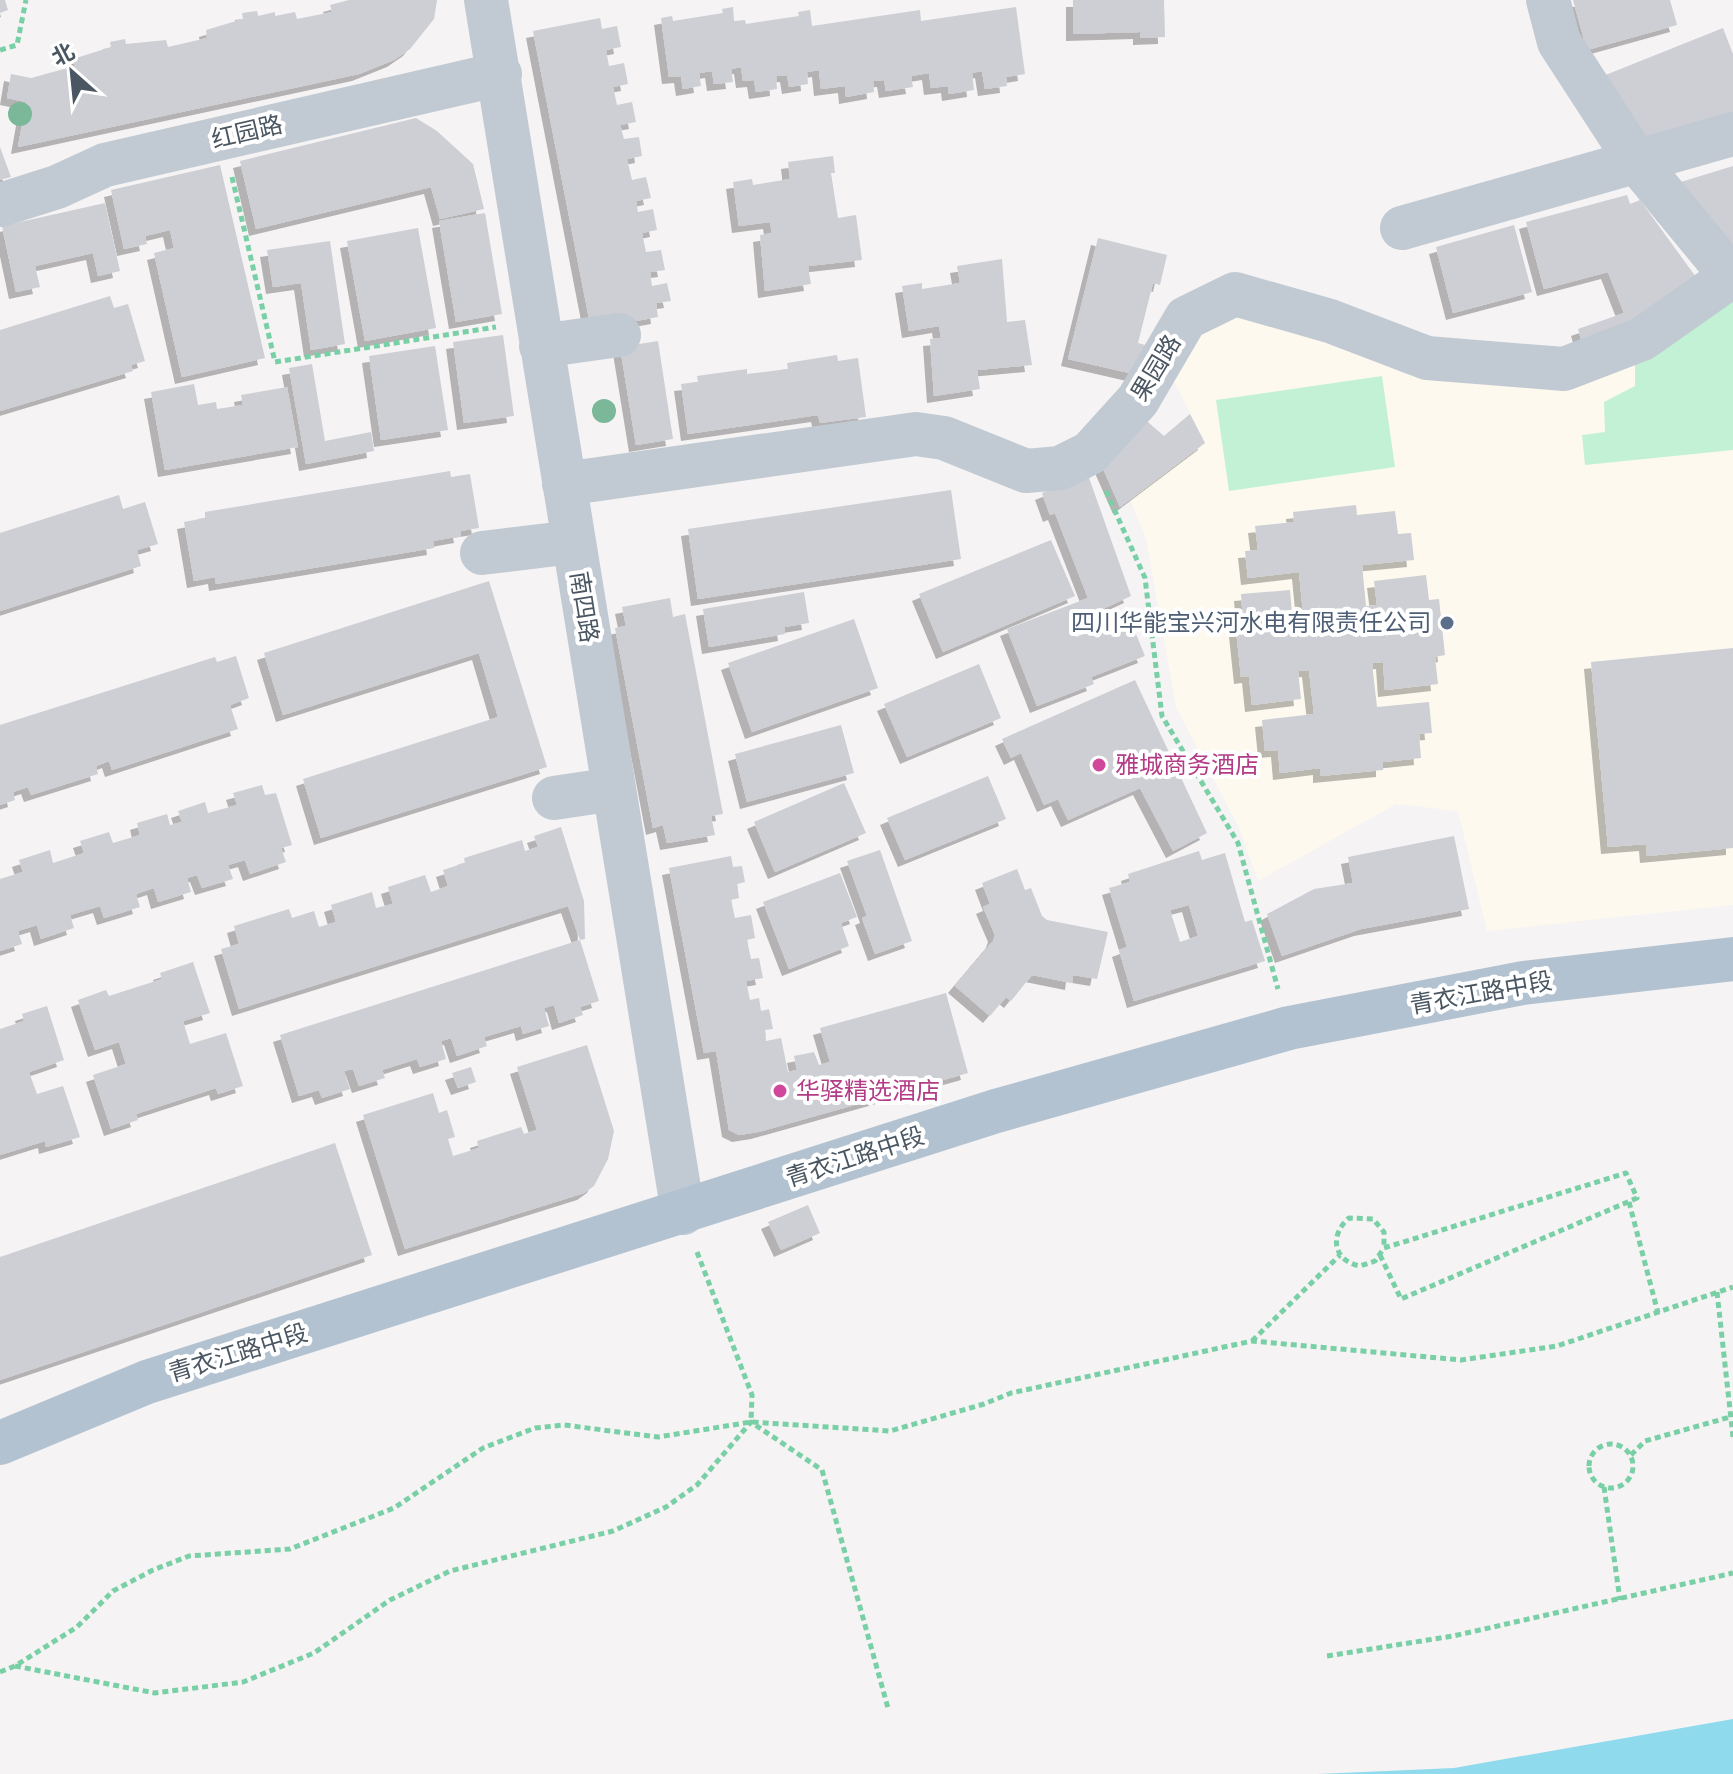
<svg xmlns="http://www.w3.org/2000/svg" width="1733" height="1774" font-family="Arial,'Noto Sans SC',sans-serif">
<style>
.commercial{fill:#fdf9ef}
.green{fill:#c3f1d5}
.water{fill:#90daee}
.building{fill:#cdcfd5;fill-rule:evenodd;filter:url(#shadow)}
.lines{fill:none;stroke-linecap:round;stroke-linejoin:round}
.path{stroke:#7ad0a6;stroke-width:5;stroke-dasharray:6 4;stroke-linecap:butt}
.minor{stroke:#c1cad2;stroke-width:44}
.major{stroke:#b3c2d1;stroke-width:44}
.tree{fill:#7bb799}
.service-dot{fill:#5c6f8a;stroke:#fff;stroke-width:3}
.hotel-dot{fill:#d1479c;stroke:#fff;stroke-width:3}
.labels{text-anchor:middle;stroke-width:8;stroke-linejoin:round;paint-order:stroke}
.street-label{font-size:24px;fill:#4a5661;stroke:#fff}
.service-label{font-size:24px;fill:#4e5e75;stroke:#fff;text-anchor:end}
.hotel-label{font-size:24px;fill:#b23c85;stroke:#fff;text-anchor:start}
</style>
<defs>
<filter id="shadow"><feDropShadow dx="-7" dy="7" stdDeviation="0" flood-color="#0004"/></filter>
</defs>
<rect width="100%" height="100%" fill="#f5f3f3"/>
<path class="commercial" d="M 1733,292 L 1733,905 L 1487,931 L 1458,811 L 1396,804 L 1258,881 L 1240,830 L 1176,707 L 1146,539 L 1130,499 L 1205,443 L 1173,379 L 1192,335 L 1231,307 L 1286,319 L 1405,374 L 1573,384 Z"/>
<path class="green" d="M 1733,292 L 1733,450 L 1585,465 L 1582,435 L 1605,432 L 1604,402 L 1635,386 L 1635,358 Z
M 1382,376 L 1395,467 L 1229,491 L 1216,400 Z"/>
<path class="water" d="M 1733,1719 L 1733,1774 L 1318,1774 L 1454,1768 Z"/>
<path class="building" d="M 0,0 L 5,0 L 8,10 L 0,13 Z
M 349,0 L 437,0 L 434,19 L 410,49 L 394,60 L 359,74 L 18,147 L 26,102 L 7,98 L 11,74 L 31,78 L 75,66 L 73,59 L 111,47 L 110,42 L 125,39 L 126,44 L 166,40 L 168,47 L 207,38 L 206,30 L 243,19 L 242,13 L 257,11 L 258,16 L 275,12 L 275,16 L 295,12 L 297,19 L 332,12 L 330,5 Z
M 1073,0 L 1164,0 L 1165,37 L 1140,38 L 1140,32 L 1073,34 Z
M 1573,0 L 1670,0 L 1677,25 L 1587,50 Z
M 733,7 L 734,21 L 745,20 L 746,24 L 799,16 L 798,12 L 810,10 L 812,26 L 920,10 L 921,21 L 1016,7 L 1025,74 L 1006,77 L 1007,86 L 985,89 L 982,71 L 972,73 L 974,90 L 949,94 L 948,86 L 931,88 L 929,73 L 911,76 L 913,87 L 886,91 L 884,80 L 873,81 L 874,92 L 846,97 L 845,86 L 821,89 L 819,70 L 807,72 L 808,84 L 789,87 L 787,75 L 776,76 L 777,89 L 756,92 L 754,80 L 743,81 L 741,67 L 731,69 L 733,82 L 714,84 L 712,71 L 699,73 L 701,86 L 683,89 L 681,76 L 669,77 L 661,18 L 672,16 L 673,21 L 723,13 L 722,9 Z
M 600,18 L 602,29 L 617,26 L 621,47 L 606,50 L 609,66 L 624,63 L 628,84 L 613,87 L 617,105 L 632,102 L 636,122 L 620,125 L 624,139 L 639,137 L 642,156 L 627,159 L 632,180 L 646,177 L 651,198 L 636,201 L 638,212 L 653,209 L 657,230 L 642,233 L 646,252 L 661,250 L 665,270 L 650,272 L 652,286 L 667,283 L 671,301 L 656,303 L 658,317 L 591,329 L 533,31 Z
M 1723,28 L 1733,54 L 1733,119 L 1641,144 L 1603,76 Z
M 416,118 L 437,131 L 473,164 L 484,209 L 440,219 L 431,187 L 256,229 L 240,161 Z
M 0,147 L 11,177 L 0,180 Z
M 833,156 L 835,173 L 831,173 L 838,218 L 856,215 L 862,260 L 808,266 L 811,284 L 765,291 L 760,235 L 772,233 L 770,222 L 739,226 L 733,182 L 752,179 L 753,185 L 790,179 L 788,162 Z
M 220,165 L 265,358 L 182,377 L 154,253 L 174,248 L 170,230 L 145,236 L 147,244 L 124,249 L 111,190 Z
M 1733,166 L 1733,248 L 1671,185 Z
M 1627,195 L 1630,204 L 1640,200 L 1701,284 L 1584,349 L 1578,329 L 1624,313 L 1608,272 L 1544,289 L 1526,222 Z
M 105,203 L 120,271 L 98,276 L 93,253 L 35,266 L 40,287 L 16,292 L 2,226 Z
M 485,213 L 502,314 L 456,322 L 439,221 Z
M 1514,225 L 1532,292 L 1453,313 L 1436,247 Z
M 418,228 L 436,328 L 365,341 L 347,241 Z
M 1098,238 L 1167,255 L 1160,285 L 1153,283 L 1138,343 L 1145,345 L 1138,375 L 1068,359 Z
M 330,241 L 345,344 L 311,350 L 301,283 L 273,287 L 267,250 Z
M 1002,259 L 1007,322 L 1025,320 L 1032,365 L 977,370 L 980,389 L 934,396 L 930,339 L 941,338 L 939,326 L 909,331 L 902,286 L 922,283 L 922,289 L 960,283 L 957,266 Z
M 110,296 L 114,308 L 128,304 L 145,361 L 131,365 L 133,371 L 0,411 L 0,330 Z
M 503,335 L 514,416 L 464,423 L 453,342 Z
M 658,341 L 673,439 L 636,445 L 620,347 Z
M 435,346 L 448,430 L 381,440 L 369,356 Z
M 837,355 L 838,361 L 858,358 L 866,417 L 820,423 L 818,415 L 688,434 L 681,384 L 698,382 L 697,376 L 747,369 L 747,374 L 788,369 L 787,363 Z
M 312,364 L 325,441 L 371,432 L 374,451 L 306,464 L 289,368 Z
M 194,384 L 198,405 L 216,402 L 217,409 L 243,405 L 241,395 L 287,387 L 298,447 L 165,470 L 151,392 Z
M 1190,414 L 1205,443 L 1120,507 L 1101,464 L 1142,417 L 1164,436 Z
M 450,471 L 451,477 L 470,474 L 479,528 L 460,531 L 461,536 L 433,541 L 434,548 L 216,584 L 215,577 L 194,581 L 184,522 L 205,518 L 205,512 Z
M 1088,475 L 1131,596 L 1070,624 L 1076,637 L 1129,617 L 1145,656 L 1091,677 L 1094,684 L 1037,706 L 1007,629 L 1088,598 L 1055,513 L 1050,515 L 1042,493 Z
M 951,490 L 961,559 L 698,599 L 688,529 Z
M 119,495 L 123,509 L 145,502 L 158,544 L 137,550 L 141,566 L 0,611 L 0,533 Z
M 1356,505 L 1357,515 L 1395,511 L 1398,534 L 1411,533 L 1414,560 L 1362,565 L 1366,606 L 1377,605 L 1374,581 L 1426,575 L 1429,600 L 1439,599 L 1445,655 L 1435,657 L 1438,684 L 1385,690 L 1383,662 L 1372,663 L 1377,707 L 1429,702 L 1432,733 L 1419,734 L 1421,758 L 1383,762 L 1383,770 L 1320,776 L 1320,768 L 1280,773 L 1278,750 L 1265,751 L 1262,720 L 1314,714 L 1309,670 L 1298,671 L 1301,699 L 1252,705 L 1249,676 L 1241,677 L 1235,620 L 1243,619 L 1241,594 L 1290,590 L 1292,614 L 1303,613 L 1299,572 L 1248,578 L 1245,551 L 1258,550 L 1255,526 L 1294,522 L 1293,512 Z
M 1051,540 L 1075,596 L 943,652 L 919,594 Z
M 489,581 L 547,767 L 321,838 L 303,779 L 498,717 L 479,653 L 283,715 L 264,653 Z
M 804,592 L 809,623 L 784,627 L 785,634 L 709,647 L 703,609 Z
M 670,598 L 673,617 L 685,614 L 723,814 L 711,816 L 715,835 L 667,843 L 663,825 L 653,828 L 615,628 L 626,626 L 622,607 Z
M 854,619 L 878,688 L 752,732 L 728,663 Z
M 1733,648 L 1733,848 L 1647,856 L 1646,844 L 1608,847 L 1591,662 Z
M 236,656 L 249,698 L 230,705 L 238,729 L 112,770 L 109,761 L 96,766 L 98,774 L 31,795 L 28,787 L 13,792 L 15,800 L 0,805 L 0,725 L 215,657 L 217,662 Z
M 979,664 L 1001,718 L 907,757 L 884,704 Z
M 1135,680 L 1207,833 L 1173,851 L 1140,788 L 1068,820 L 1058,799 L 1044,805 L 1021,753 L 1011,758 L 1002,739 Z
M 841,725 L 854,773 L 747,802 L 735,754 Z
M 988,776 L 1006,819 L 905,860 L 887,818 Z
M 844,783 L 866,833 L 775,872 L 754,822 Z
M 262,785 L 265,795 L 276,793 L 292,845 L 281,848 L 286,862 L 250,874 L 245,860 L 228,865 L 233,879 L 202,888 L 197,875 L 187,878 L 191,892 L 158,902 L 154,888 L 136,894 L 140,907 L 104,918 L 100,906 L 70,915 L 74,928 L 41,939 L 37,925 L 18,931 L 22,944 L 0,951 L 0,879 L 23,872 L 19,860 L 50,850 L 53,863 L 84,853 L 80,841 L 109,832 L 113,843 L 140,835 L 137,823 L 167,814 L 170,825 L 182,822 L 178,811 L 205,802 L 208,813 L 237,805 L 233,793 Z
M 561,827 L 584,901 L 585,939 L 580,940 L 568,906 L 239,1009 L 221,949 L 239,944 L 234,926 L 289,909 L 292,918 L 314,911 L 319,927 L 336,922 L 331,905 L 372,892 L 376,908 L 393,904 L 388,887 L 425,875 L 431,892 L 448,886 L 443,870 L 465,863 L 464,858 L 522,840 L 525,851 L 538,847 L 534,836 Z
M 1454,836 L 1469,909 L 1361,929 L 1282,956 L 1267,914 L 1314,889 L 1353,883 L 1348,857 Z
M 880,850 L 912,941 L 875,954 L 862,918 L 867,916 L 847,861 Z
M 1199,851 L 1202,860 L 1225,853 L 1245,922 L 1252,920 L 1265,961 L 1134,1001 L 1119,950 L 1127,947 L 1109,888 L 1130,882 L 1128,874 ZM 1189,905 L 1198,936 L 1180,942 L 1170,910 Z
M 731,856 L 733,867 L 742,866 L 745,882 L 737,884 L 739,898 L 731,900 L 735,918 L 751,915 L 755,938 L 747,940 L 751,959 L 759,958 L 763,978 L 746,981 L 750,1000 L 759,998 L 761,1011 L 769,1009 L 773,1029 L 765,1030 L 766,1041 L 781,1038 L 788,1072 L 797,1070 L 794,1056 L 814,1052 L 819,1065 L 830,1062 L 820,1028 L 946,993 L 968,1073 L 758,1132 L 739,1135 L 729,1130 L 716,1051 L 704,1053 L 669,868 Z
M 1017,869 L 1025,890 L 1031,888 L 1042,916 L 1047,920 L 1108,932 L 1097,979 L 1073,975 L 1072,983 L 1032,975 L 1011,1001 L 1006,997 L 990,1016 L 955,986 L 993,941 L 995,935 L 983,907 L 990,904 L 982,883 Z
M 840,873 L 857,917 L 841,923 L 849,946 L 789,969 L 763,902 Z
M 580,940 L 599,1001 L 580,1007 L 583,1015 L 559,1023 L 554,1005 L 544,1008 L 549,1026 L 523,1034 L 521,1026 L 484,1037 L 487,1046 L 457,1056 L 451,1038 L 441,1041 L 446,1059 L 420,1067 L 417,1059 L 382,1070 L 385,1078 L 359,1086 L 353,1069 L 344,1071 L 350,1089 L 322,1098 L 319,1090 L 299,1096 L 280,1035 Z
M 193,962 L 210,1013 L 183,1021 L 190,1044 L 226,1033 L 243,1086 L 218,1094 L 216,1088 L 136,1114 L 138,1120 L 111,1129 L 93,1075 L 126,1064 L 119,1042 L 95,1050 L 78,1000 L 106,990 L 109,996 L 162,979 L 160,973 Z
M 47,1006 L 64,1060 L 29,1072 L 37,1094 L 63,1086 L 80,1137 L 46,1147 L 45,1141 L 0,1155 L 0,1029 L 24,1021 L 22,1014 Z
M 587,1045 L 614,1131 L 608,1159 L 594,1186 L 584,1193 L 405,1249 L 363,1115 L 433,1093 L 439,1113 L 447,1110 L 455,1137 L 448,1139 L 453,1156 L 479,1148 L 477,1141 L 521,1127 L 524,1134 L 537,1130 L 517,1067 Z
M 471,1067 L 476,1082 L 458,1088 L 452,1073 Z
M 335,1143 L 372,1255 L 0,1380 L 0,1257 Z
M 808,1205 L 820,1233 L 781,1250 L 768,1222 Z"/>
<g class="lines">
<path class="path" d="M 0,50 L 17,45 L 26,0
M 232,177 L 275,362 L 496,327
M 1106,491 L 1145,578 L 1162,716 L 1238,843 L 1278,989
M 1629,1202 L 1658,1313
M 697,1252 L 752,1395 L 751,1422
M 1380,1255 L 1401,1299 L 1637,1198 L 1626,1173 L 1384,1248 L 1375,1261 L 1360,1266 C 1333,1261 1329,1235 1349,1218 L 1373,1219 L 1384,1232 L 1384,1248
M 1717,1292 L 1733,1437
M 1252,1341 L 1340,1255
M1589 1466a22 22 0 1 1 44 0a22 22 0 1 1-44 0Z
M 1631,1455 L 1645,1441 L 1730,1417
M 1604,1487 L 1620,1600
M 1327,1656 L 1453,1636 L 1733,1573
M 15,1666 L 155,1693 L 243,1682 L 314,1653 L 390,1600 L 450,1571 L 613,1531 L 666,1507 L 697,1485 L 751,1422 L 822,1470 L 888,1708
M 0,1672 L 15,1666 L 77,1627 L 113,1591 L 153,1570 L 189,1556 L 290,1549 L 394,1508 L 483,1448 L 535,1428 L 564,1425 L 658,1437 L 751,1422 L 890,1431 L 984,1404 L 1011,1393 L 1252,1341 L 1461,1360 L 1557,1346 L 1733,1287"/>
<path class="minor" d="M 486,0 L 683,1213
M 1548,0 L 1559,42 L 1637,162 L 1731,276
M 0,205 L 57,187 L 105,165 L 500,74
M 1402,228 L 1733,134
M 541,346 L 619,335
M 564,484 L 916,434 L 944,438 L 1026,471 L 1060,468 L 1090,453 L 1138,400 L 1186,318 L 1235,294 L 1330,321 L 1427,358 L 1564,369 L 1642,339 L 1733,275
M 482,553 L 573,542
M 554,798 L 614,789"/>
<path class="major" d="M 0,1443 L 147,1382 L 996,1111 L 1289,1028 L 1523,983 L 1733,959"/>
</g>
<g class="tree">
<circle cx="20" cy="114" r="12"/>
<circle cx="604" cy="411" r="12"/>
</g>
<circle class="service-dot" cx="1447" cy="623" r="8"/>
<g class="hotel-dot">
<circle cx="1099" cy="765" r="8"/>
<circle cx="780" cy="1091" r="8"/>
</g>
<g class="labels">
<g class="street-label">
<text transform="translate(247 132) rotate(-13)" y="8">红园路</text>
<text transform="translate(1156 368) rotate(-59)" y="8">果园路</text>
<text transform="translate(584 607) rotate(81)" y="8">南四路</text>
<text transform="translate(1481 993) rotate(-10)" y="8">青衣江路中段</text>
<text transform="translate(855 1157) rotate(-18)" y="8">青衣江路中段</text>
<text transform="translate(238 1353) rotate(-17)" y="8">青衣江路中段</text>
</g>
<g class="service-label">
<text x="1431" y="631">四川华能宝兴河水电有限责任公司</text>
</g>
<g class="hotel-label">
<text x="1115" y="773">雅城商务酒店</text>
<text x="796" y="1099">华驿精选酒店</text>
</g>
</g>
<g transform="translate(72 72) rotate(333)" stroke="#ffffff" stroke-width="6" paint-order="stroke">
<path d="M0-6L14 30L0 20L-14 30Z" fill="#4a5661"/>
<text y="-12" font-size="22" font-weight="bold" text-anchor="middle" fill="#4a5661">北</text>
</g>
</svg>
